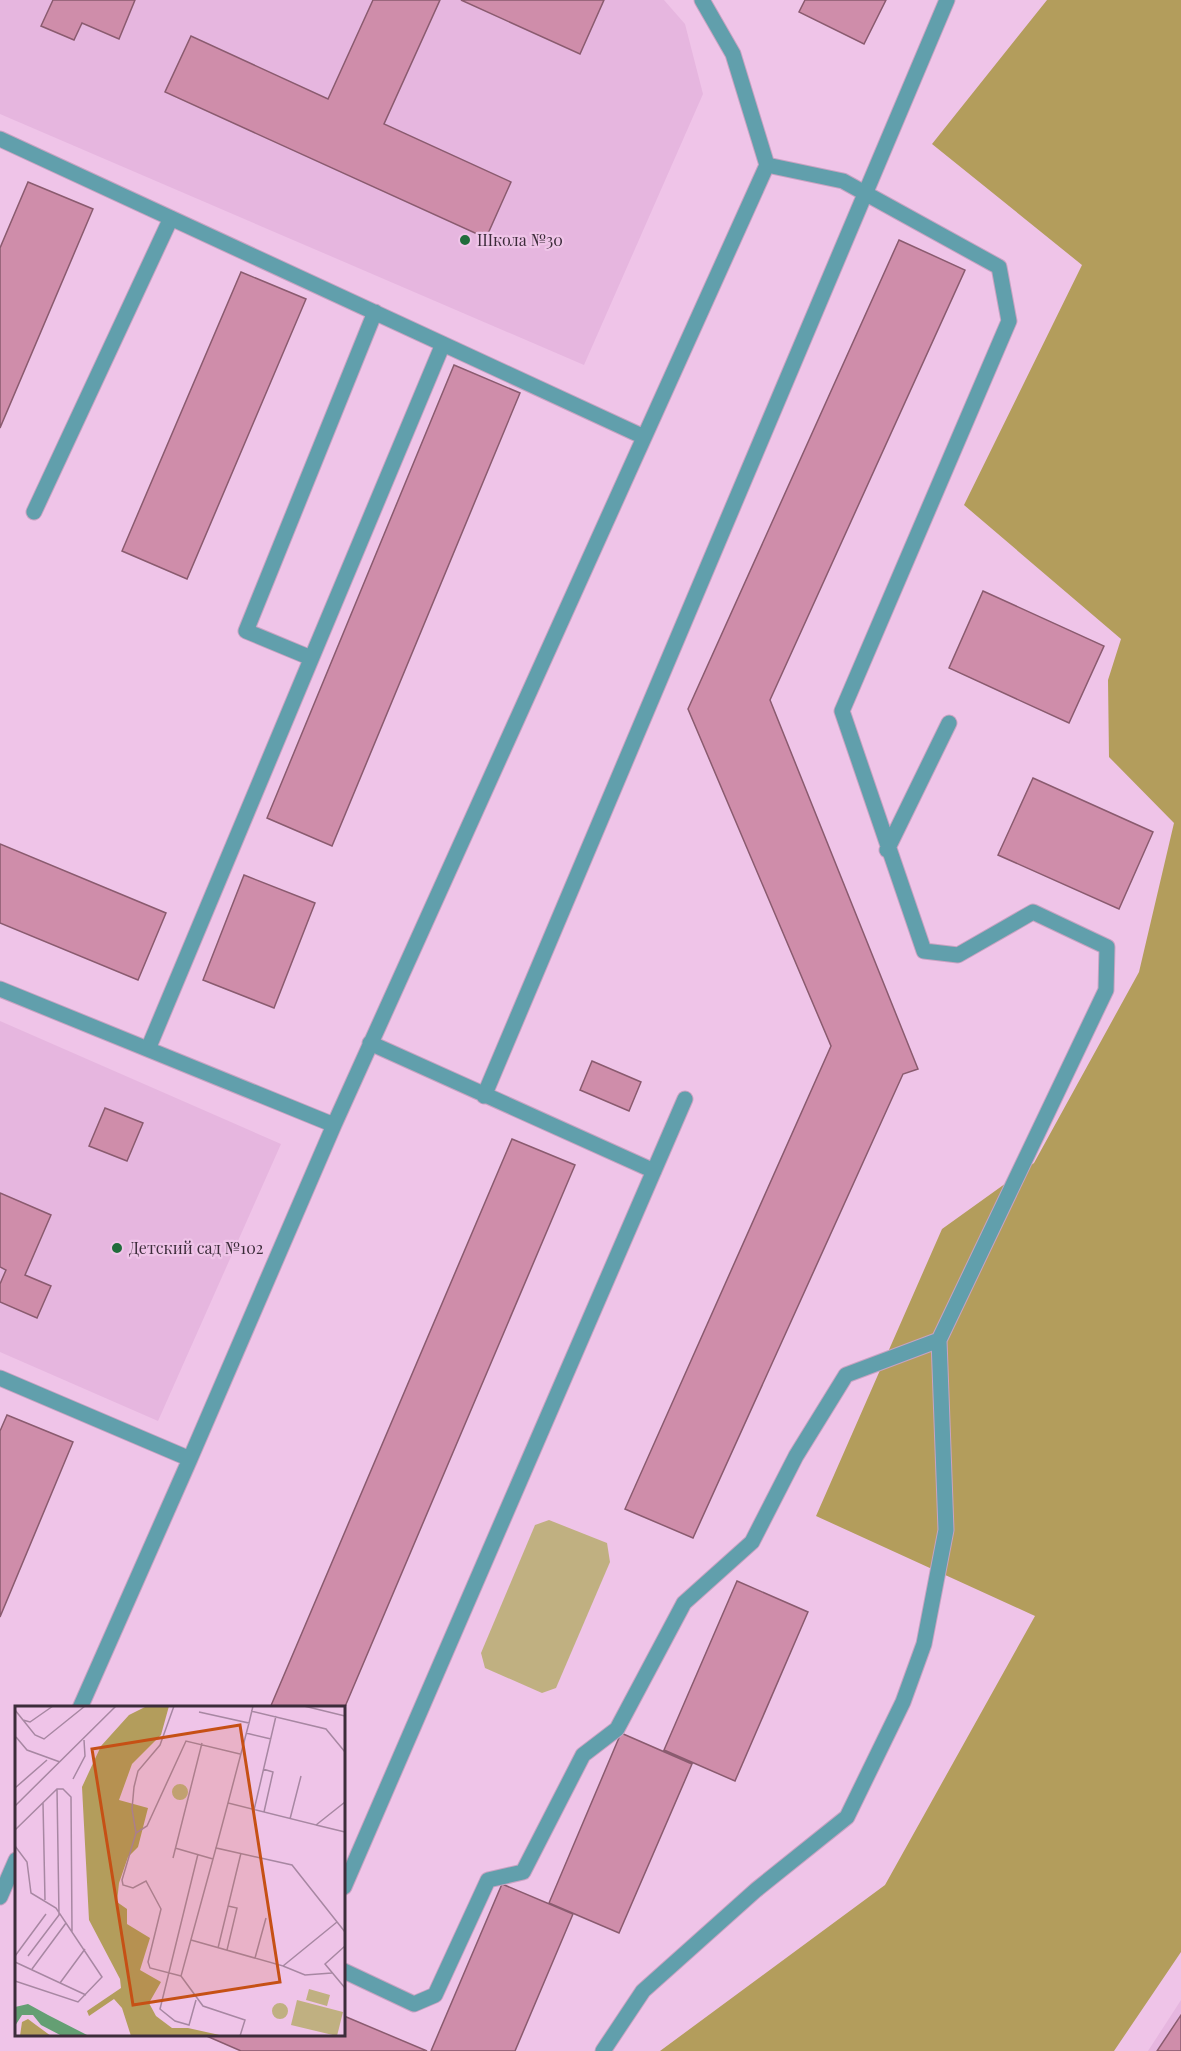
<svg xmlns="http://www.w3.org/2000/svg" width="1181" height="2051" font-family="'Playfair Display',serif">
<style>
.built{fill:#e6b6df}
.green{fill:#c0b081}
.forest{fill:#b39d5c}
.building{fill:#cf8daa;stroke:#8a5b6f;stroke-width:1.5}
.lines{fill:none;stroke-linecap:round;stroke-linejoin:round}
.lane-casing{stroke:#c8a3c2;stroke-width:17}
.lane{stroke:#619fac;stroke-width:15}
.poi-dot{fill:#206c3b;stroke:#efc4e8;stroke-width:2}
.labels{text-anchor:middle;stroke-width:4.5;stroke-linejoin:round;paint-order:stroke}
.poi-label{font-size:16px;fill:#3c2c3a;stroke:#efc4e8;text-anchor:start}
.inset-road{fill:none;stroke:#a787a2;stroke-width:1.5}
.view{fill:#c65015;fill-opacity:0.15;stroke:#c65015;stroke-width:3}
.inset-edge{fill:none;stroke:#3c2c3a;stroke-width:3}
</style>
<rect width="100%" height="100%" fill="#efc4e8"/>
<path class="built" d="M 0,0 L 664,0 L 685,24 L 703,94 L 584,365 L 0,114 Z
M 0,1021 L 281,1144 L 158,1421 L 0,1352 Z
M 1181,2000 L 1181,2051 L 1148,2051 Z"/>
<path class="green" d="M 549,1520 L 607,1543 L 610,1562 L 556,1688 L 542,1693 L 485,1668 L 481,1653 L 535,1525 Z"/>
<path class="forest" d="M 1047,0 L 1181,0 L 1181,1952 L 1114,2051 L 660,2051 L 885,1885 L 1035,1616 L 816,1516 L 942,1229 L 1034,1163 L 1139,972 L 1174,823 L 1109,757 L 1108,680 L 1121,639 L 964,505 L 1082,265 L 932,144 Z"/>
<path class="building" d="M 53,0 L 135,0 L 119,39 L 82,23 L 74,40 L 41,26 Z
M 373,0 L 440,0 L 384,124 L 511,182 L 486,238 L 165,92 L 191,36 L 328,99 Z
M 461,0 L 604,0 L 580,54 Z
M 805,0 L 886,0 L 864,44 L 799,12 Z
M 28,182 L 93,209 L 0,428 L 0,248 Z
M 899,240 L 965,270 L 770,700 L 918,1069 L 903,1074 L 693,1538 L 625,1509 L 831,1046 L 688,709 Z
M 241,272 L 306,299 L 187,579 L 122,551 Z
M 454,365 L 520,393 L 332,846 L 267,818 Z
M 983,591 L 1104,646 L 1069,723 L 949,668 Z
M 1033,778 L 1153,832 L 1119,909 L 998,855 Z
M 0,844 L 166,913 L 138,980 L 0,923 Z
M 244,875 L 315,903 L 274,1008 L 203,980 Z
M 592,1061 L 641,1082 L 629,1111 L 580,1090 Z
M 105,1108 L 143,1123 L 127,1161 L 89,1146 Z
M 512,1139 L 575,1165 L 344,1709 L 270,1708 Z
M 0,1193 L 51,1215 L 25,1275 L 51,1286 L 37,1318 L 0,1302 L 0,1284 L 6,1270 L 0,1267 Z
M 7,1415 L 73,1442 L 0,1617 L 0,1431 Z
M 737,1581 L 808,1612 L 735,1781 L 664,1750 Z
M 621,1733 L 692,1764 L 619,1933 L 549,1903 Z
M 502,1884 L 573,1914 L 515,2051 L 431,2051 Z
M 1181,2015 L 1181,2051 L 1157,2051 Z
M 344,2016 L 427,2051 L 241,2051 L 202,2034 L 344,2034 Z"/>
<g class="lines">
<g class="lane-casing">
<path id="lane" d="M 0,139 L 644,437
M 34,512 L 171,218
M 311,658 L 246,631 L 375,312
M 887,850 L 949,723
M 0,989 L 334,1125 L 767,165 L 733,54 L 702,0
M 370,1043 L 654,1171
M 148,1049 L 443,344
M 484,1096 L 947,0
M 0,1378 L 190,1459 L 80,1708
M 190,1459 L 334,1125
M 344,1887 L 685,1099
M 0,1897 L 16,1860
M 344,1971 L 414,2004 L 435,1995 L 488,1880 L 523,1872 L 583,1755 L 617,1729 L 684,1603 L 752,1542 L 796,1456 L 846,1375 L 939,1340
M 603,2051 L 643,1991 L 756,1890 L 847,1817 L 903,1702 L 924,1644 L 946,1530 L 939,1340 L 1106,990 L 1107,947 L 1033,912 L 958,955 L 924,951 L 842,711 L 1009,321 L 999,267 L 843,181 L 767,165"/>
</g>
<use href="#lane" class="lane"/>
</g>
<g class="poi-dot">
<circle cx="465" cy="240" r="6"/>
<circle cx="117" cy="1248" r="6"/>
</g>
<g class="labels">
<g class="poi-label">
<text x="477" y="246">Школа №30</text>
<text x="129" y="1254">Детский сад №102</text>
</g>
</g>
<g transform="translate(15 1706)">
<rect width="330" height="330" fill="#efc4e8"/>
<path d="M157 86a8 8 0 1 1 16 0a8 8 0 1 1-16 0ZM 294,283 L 315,289 L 312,300 L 291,294 ZM 282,294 L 328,306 L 322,330 L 276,319 ZM257 305a8 8 0 1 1 16 0a8 8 0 1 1-16 0Z" fill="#c0b081"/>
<path d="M 132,0 L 154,0 L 146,29 L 117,58 L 104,94 L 133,102 L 123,141 L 113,151 L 104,177 L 102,196 L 112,203 L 112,218 L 135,232 L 125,264 L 146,276 L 134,297 L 141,310 L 157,322 L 173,322 L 209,330 L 116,330 L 107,302 L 99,293 L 74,310 L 72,305 L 106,282 L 105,273 L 74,214 L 67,81 L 86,40 L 114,9 ZM 13,313 L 21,319 L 36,330 L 5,330 L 7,316 Z" fill="#b39d5c"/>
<path d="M 13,298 L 33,309 L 74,330 L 47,330 L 26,319 L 18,309 L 7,309 L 0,320 L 0,301 Z" fill="#649f73"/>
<path class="inset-road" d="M 159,0 L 145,39 L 123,65 L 119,81 L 117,103 L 121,127 L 107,174 L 108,179 L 118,182 L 131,175 L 146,203 L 133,256 L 135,262 L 166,270M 289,0 L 330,10M 0,4 L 8,14 L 15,16 L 38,0M 236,5 L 311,23 L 330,46M 184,6 L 234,17 L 238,0M 8,14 L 20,29 L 29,33 L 70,0M 234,17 L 213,97 L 301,119 L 330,96M 231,27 L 256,33M 1,31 L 12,44 L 45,56M 248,63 L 258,66 L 249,106M 58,73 L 70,50 L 69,34M 0,82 L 32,54M 28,97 L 30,194M 0,100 L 101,0M 239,104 L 261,10M 275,113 L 286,70M 301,119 L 330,126M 0,124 L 42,83 L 48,83 L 56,91 L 57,226M 121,127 L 132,120 L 171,35 L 225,48M 0,140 L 12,156 L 16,187 L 41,202 L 87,271 L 63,296 L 0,275M 160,142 L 198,153M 201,142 L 213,97M 158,152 L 187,37M 176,234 L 268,260 L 322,216M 330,240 L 310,258 L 330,282M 203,242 L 226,147M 212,244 L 222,202 L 213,200M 0,250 L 31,208M 13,250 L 44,209 L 42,83M 240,252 L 251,212M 0,256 L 71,289M 268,260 L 290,269 L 317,267M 17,263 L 51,217M 45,277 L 70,243M 181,294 L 174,319 L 160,315 L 145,303 L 183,148M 225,330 L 230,314 L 188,300 L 166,270 L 201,142 L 277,159 L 330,226"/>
<path class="view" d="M 225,19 L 265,276 L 118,299 L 77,43 Z"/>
<rect width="330" height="330" class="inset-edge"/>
</g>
</svg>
